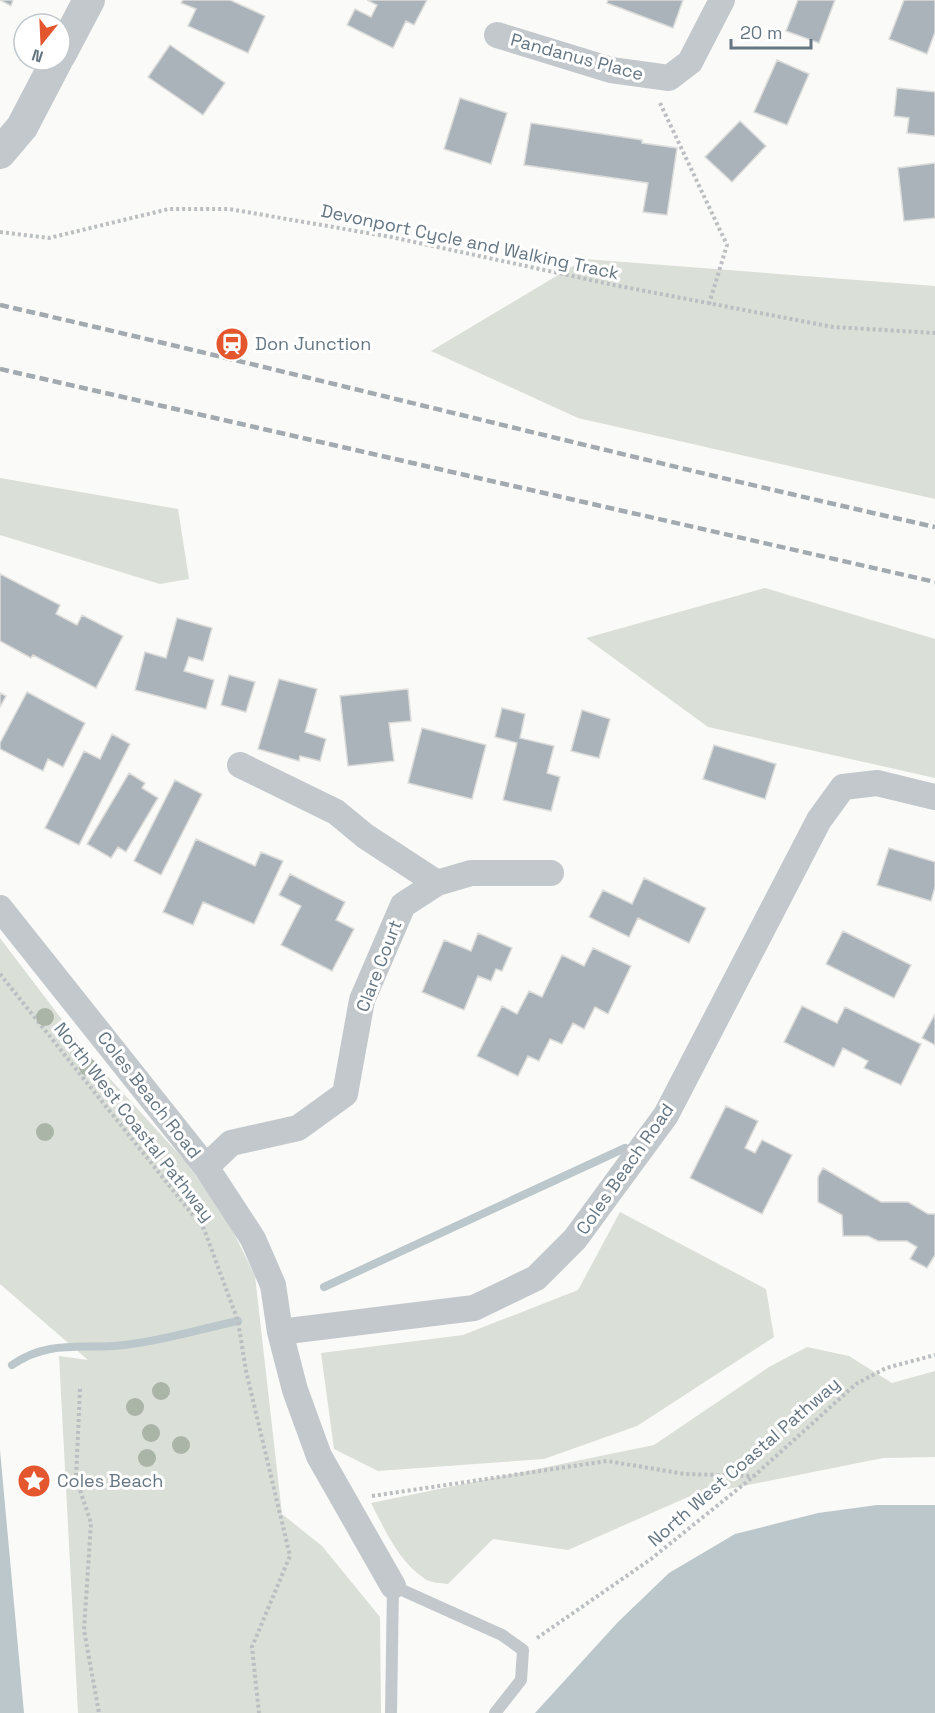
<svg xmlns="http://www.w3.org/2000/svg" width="935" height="1713" font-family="'Space Grotesk',sans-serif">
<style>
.green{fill:#dadfd7}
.water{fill:#bbc7cb}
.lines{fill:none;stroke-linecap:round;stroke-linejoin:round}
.stream{stroke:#bbc7cb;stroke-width:8}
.building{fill:#aab3b9;stroke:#dcdcda;stroke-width:1.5}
.path{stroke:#bbbfc2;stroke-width:4;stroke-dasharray:3 3;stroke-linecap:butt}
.service{stroke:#c3c8cc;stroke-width:12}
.minor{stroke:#c3c8cc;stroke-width:26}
.tertiary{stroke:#c3c8cc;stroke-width:32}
.rail{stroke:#a2aab0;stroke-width:4.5;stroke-dasharray:9 4.5;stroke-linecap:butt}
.tree{fill:#aab4a7}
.labels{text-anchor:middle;stroke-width:6;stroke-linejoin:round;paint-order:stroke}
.street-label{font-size:18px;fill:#657683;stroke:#fff}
.poi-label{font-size:18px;fill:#657683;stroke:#fff;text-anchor:start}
</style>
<rect width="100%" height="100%" fill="#fafaf8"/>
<path class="green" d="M 585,259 L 935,286 L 935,499 L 578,418 L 431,351 Z
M 0,478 L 178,509 L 189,579 L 160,584 L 0,535 Z
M 765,588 L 935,639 L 935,778 L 708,727 L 586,638 Z
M 0,938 L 92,1059 L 185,1161 L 225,1215 L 255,1276 L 282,1514 L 322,1546 L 380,1617 L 381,1713 L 78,1713 L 59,1356 L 88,1360 L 0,1284 Z
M 620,1212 L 766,1289 L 774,1337 L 637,1426 L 544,1459 L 378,1471 L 334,1449 L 321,1353 L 463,1335 L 578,1290 Z
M 807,1347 L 849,1356 L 892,1383 L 935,1371 L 935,1457 L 883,1458 L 688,1497 L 568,1550 L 493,1539 L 448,1584 C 441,1583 431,1583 425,1579 C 399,1562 385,1530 371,1503 L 654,1445 L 769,1367 Z"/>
<path class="water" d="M 0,1450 L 24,1713 L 0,1713 Z
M 877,1505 L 935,1505 L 935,1713 L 535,1713 L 618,1622 L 669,1573 L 735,1534 L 818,1513 Z"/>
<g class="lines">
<path class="stream" d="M 324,1287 L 625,1148
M 12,1365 C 50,1339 82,1350 124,1345 C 162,1341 200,1329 238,1321"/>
</g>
<path class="building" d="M 0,0 L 13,0 L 11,6 Z
M 183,0 L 230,0 L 265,16 L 248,53 L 188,26 L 196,9 L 181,3 Z
M 367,0 L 427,0 L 414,25 L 406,21 L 393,48 L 347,25 L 355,9 L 371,17 L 377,5 Z
M 608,0 L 683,0 L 673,28 L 607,3 Z
M 798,0 L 835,0 L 819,43 L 786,31 Z
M 904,0 L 935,0 L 935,32 L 927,54 L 889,39 Z
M 170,45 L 225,83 L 203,115 L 148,77 Z
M 777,60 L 809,74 L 787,125 L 754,112 Z
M 897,88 L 935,92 L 935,136 L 907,133 L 909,118 L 894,116 Z
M 460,98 L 507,113 L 491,164 L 444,149 Z
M 740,121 L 766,146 L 732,182 L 705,157 Z
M 531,123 L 642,140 L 642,143 L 677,148 L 667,215 L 643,212 L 648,183 L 524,165 Z
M 935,163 L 935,218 L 904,221 L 898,168 Z
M 0,574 L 60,605 L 56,614 L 77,625 L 82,615 L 123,636 L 96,688 L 33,655 L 31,658 L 0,641 Z
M 177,618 L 212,628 L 203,661 L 189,657 L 184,671 L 214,680 L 206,709 L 135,690 L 145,652 L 166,658 Z
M 229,675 L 255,682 L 246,712 L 221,705 Z
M 279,679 L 317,689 L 305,732 L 326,739 L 320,761 L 300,756 L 299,761 L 258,749 Z
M 408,689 L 411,721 L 389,723 L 394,761 L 348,766 L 340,696 Z
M 27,692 L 85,723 L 63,767 L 48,759 L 43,771 L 0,749 L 0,743 Z
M 0,693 L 6,696 L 0,707 Z
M 502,708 L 525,714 L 520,738 L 554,746 L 547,773 L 560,777 L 551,811 L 503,800 L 517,743 L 495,737 Z
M 582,710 L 610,719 L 599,758 L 571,751 Z
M 422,728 L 486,745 L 472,799 L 408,783 Z
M 112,734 L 130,744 L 79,845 L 45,828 L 84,751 L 100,759 Z
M 714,745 L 776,764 L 765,799 L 703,779 Z
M 129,773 L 145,783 L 142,788 L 158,798 L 126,852 L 118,847 L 111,858 L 87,844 Z
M 175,780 L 202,794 L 161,875 L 134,861 Z
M 196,839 L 255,866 L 261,852 L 283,861 L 254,924 L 203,902 L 193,925 L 163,912 Z
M 889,848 L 935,862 L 935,887 L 931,901 L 877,885 Z
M 290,874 L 345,902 L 336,920 L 354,929 L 332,971 L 281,945 L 301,906 L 279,895 Z
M 644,878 L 706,908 L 689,943 L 638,918 L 629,937 L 589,917 L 603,890 L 632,904 Z
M 843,931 L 911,965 L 894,998 L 826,964 Z
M 478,933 L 512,948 L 502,971 L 496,969 L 491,981 L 478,976 L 464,1010 L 422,992 L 444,940 L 471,951 Z
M 593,948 L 631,966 L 608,1014 L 595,1007 L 584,1029 L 573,1023 L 562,1044 L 550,1039 L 539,1061 L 528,1056 L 518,1076 L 477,1056 L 502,1006 L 517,1014 L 529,991 L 542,997 L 562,955 L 584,966 Z
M 802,1006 L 837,1023 L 845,1007 L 921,1044 L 901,1085 L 864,1068 L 868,1061 L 843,1048 L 834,1067 L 784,1042 Z
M 935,1014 L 935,1045 L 922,1038 Z
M 726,1106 L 758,1121 L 745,1148 L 755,1153 L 762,1140 L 792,1155 L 762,1214 L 690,1178 Z
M 823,1168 L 881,1202 L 908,1202 L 928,1214 L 935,1214 L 935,1255 L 927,1268 L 910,1259 L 917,1247 L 907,1241 L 878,1241 L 868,1236 L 843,1236 L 842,1215 L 818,1202 L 818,1177 Z"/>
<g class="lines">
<path class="path" d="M 660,103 L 727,245 L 709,304
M 0,232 L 49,238 L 169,209 L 229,209 L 391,237 L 614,285 L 833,327 L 935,333
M 0,974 L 204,1229 L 238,1321 L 246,1371 L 290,1556 L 252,1647 L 259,1713
M 80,1389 L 76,1478 L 91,1523 L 84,1630 L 99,1713
M 372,1496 L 607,1461 L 685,1474 L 753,1476
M 537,1638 L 651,1559 L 754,1476 L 856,1384 L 886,1368 L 935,1355"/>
<path class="service" d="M 391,1713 L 393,1586 L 502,1635 L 523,1650 L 521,1680 L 495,1713"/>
<path class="minor" d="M 497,35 L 611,70 L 669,78 L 690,62 L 722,0
M 240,765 L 336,812 L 365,836 L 437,883
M 0,908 L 206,1167 L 253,1239 L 273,1285 L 280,1332 L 295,1390 L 319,1456 L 393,1586
M 206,1167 L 231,1143 L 298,1128 L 345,1094 L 362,1000 L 403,905 L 437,883 L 471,873 L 551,873
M 280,1332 L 474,1308 L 536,1278 L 575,1239 L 666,1115 L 819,820 L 843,787 L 877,783 L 935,797"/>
<path class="tertiary" d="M 60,55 L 89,0
M 0,153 L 22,127 L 57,60"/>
<path class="rail" d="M 0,305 C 312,376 622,457 935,527
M 0,369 L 935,582"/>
</g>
<g class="tree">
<circle cx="45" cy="1017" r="9"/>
<circle cx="88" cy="1067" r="9"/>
<circle cx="45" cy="1132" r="9"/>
<circle cx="161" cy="1391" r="9"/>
<circle cx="135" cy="1407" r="9"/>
<circle cx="151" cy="1433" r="9"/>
<circle cx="181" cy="1445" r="9"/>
<circle cx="147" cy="1458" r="9"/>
</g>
<defs>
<g id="station-disc" transform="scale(1.725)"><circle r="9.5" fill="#e4572e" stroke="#fff"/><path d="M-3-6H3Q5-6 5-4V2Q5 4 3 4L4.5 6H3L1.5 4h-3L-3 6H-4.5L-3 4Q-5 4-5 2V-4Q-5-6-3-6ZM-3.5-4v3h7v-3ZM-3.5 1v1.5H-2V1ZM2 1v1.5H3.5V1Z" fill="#fff"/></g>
<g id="sight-disc" transform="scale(1.725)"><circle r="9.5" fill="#e4572e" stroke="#fff"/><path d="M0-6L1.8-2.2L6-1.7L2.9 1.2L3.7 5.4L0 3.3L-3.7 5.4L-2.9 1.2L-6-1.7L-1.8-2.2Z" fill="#fff"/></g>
</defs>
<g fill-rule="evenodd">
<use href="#station-disc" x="232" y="344"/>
<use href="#sight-disc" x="34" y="1481"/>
</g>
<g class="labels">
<g class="street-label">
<text transform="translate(577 57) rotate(15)" y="6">Pandanus Place</text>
<text transform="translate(470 242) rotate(12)" y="6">Devonport Cycle and Walking Track</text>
<text transform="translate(379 966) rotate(-69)" y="6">Clare Court</text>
<text transform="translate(149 1095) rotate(52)" y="6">Coles Beach Road</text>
<text transform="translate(134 1122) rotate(52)" y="6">North West Coastal Pathway</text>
<text transform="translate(625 1169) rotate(-55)" y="6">Coles Beach Road</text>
<text transform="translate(744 1462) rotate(-41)" y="6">North West Coastal Pathway</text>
</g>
<g class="poi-label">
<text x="255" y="350">Don Junction</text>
<text x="57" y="1487">Coles Beach</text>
</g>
</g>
<g transform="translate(42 42) rotate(198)"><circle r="28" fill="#ffffff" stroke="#c1c8cd" stroke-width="1.5"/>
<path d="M0-4.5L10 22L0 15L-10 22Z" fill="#e4572e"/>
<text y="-9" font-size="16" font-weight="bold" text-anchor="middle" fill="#657683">N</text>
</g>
<path d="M731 39v9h80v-9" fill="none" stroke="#657683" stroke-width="3"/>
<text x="740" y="39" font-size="18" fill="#657683" stroke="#ffffff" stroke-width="4.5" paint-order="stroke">20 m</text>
</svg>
